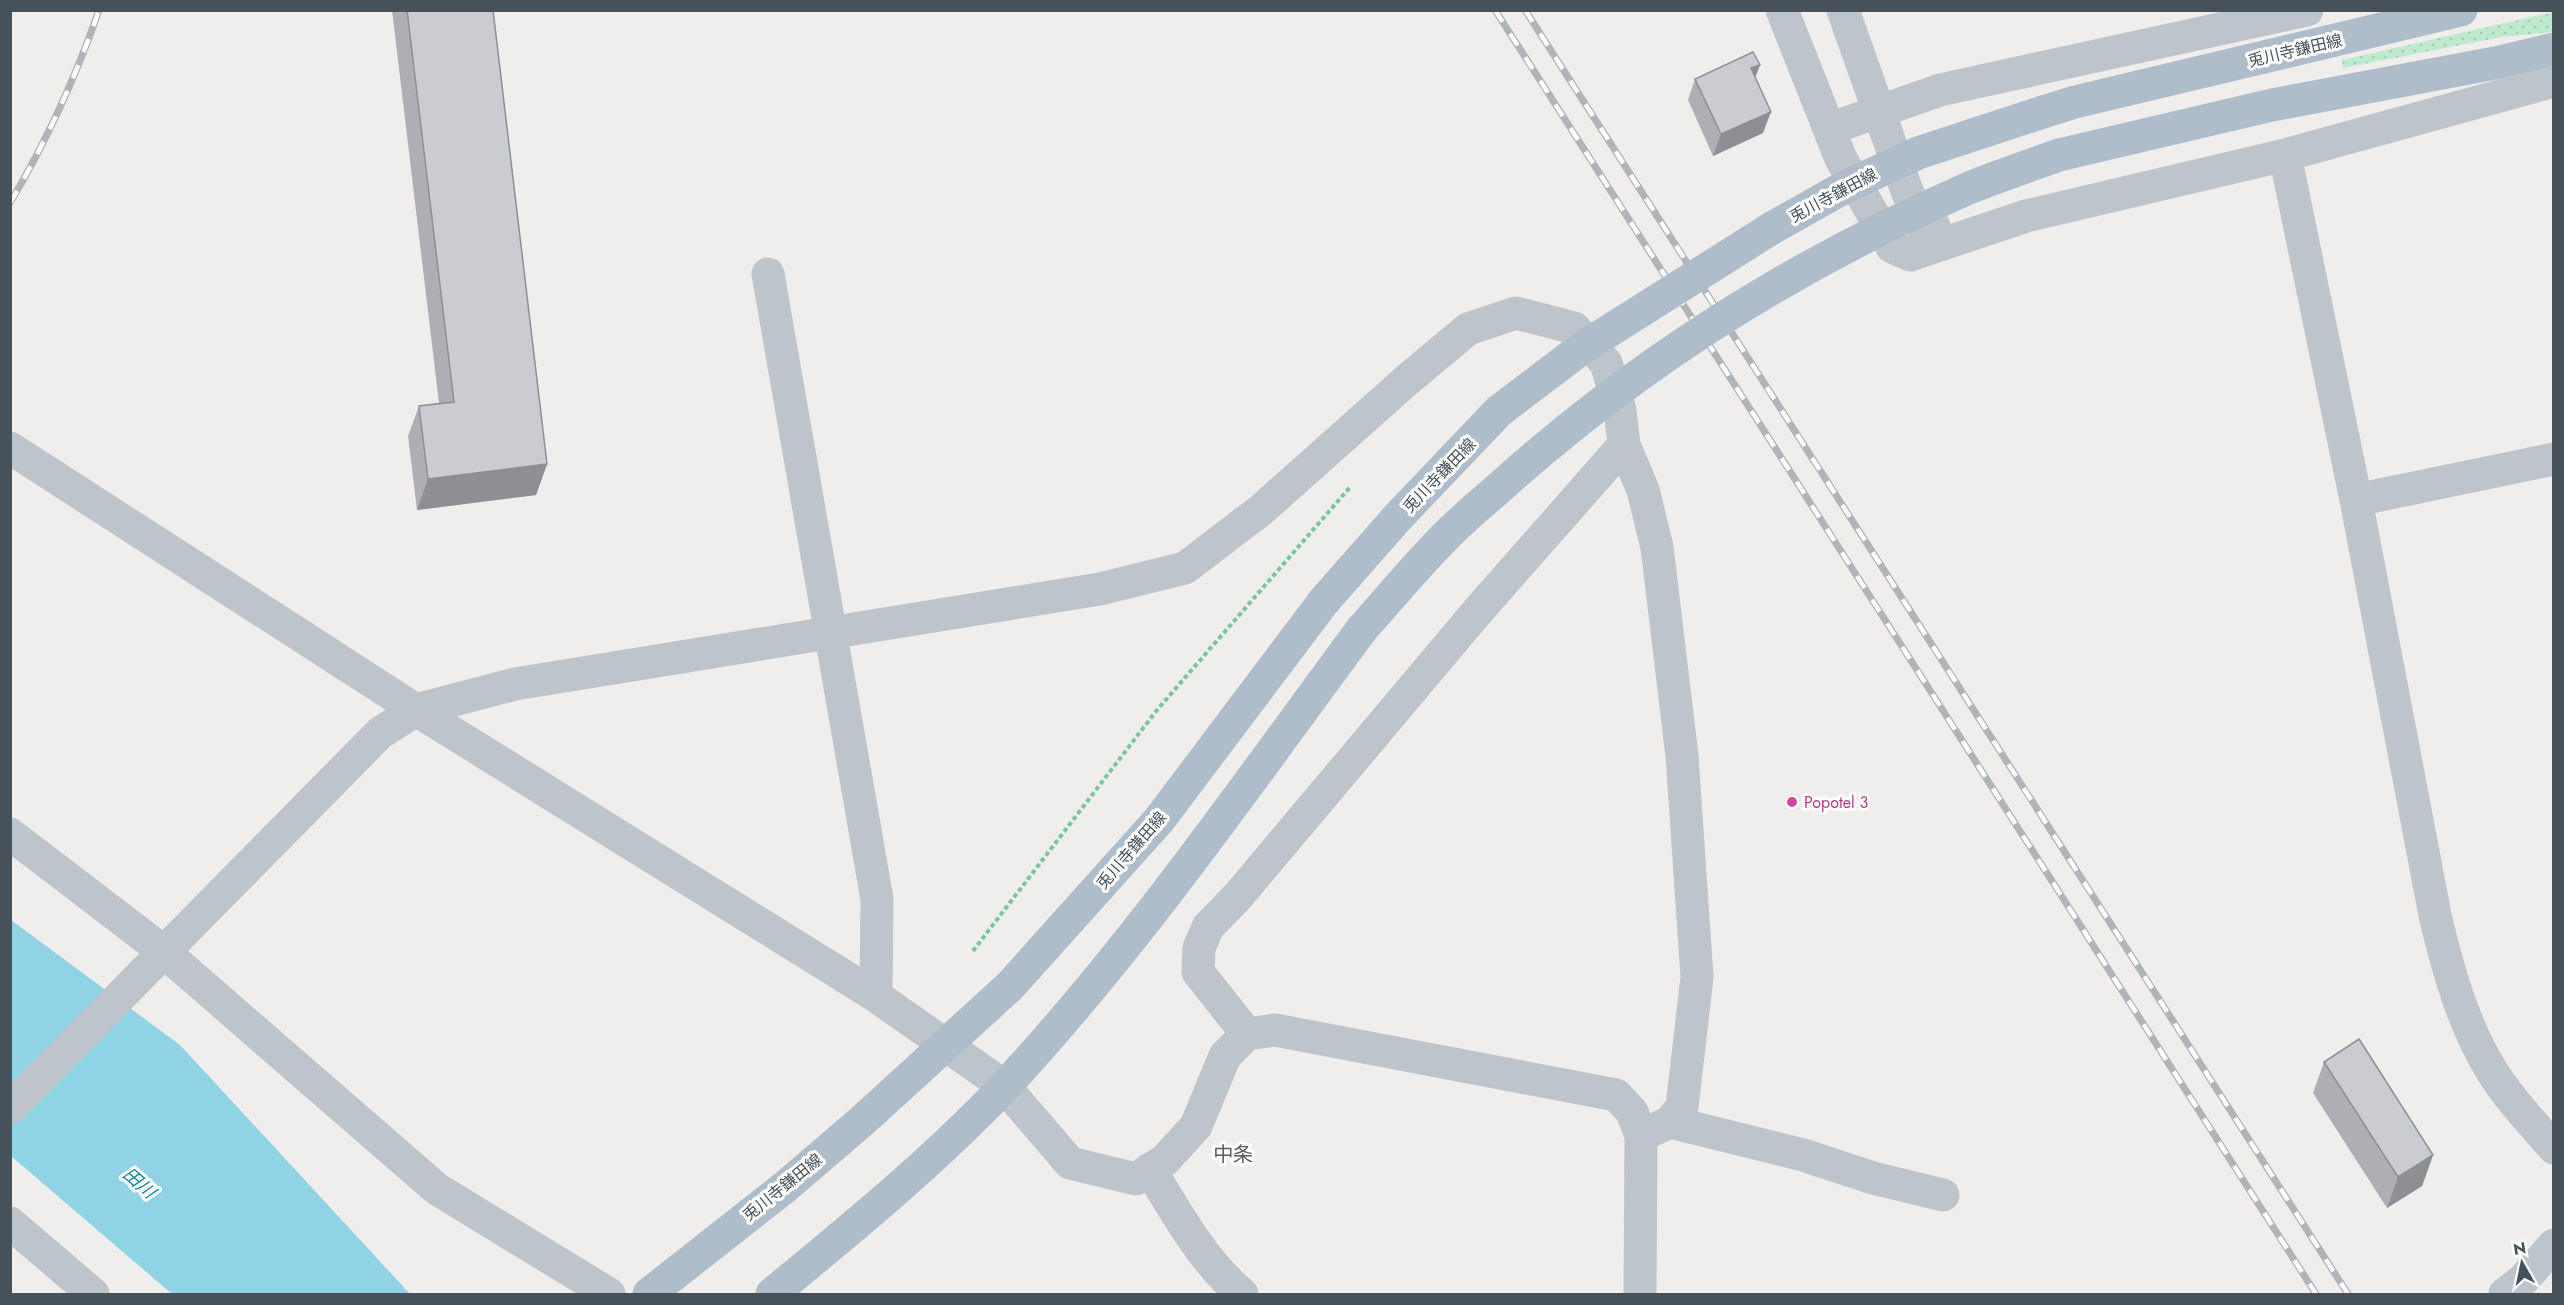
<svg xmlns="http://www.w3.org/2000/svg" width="2564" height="1305" font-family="Jost,'Noto Sans JP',sans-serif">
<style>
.grass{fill:url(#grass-dots)}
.water{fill:#8fd3e4}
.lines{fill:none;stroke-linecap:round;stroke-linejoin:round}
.path{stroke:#79c59f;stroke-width:4;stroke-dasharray:4.5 3;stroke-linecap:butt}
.minor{stroke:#bdc5cb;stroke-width:33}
.major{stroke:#afbdca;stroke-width:33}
.rail-casing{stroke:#b0b3b7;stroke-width:7}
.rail{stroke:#fff;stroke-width:4.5;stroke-dasharray:14;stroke-linecap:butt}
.major-bridge{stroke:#afbdca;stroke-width:33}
.wall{fill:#aeafb5}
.shaded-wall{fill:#8d8f93}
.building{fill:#caccd2;stroke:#8d8f93;stroke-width:1.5}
.hotel-dot{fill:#d1479c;stroke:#fff;stroke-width:2}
.labels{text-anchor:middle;stroke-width:6;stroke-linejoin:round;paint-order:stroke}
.street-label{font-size:16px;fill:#475159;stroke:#fff}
.hotel-label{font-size:16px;fill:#b23c85;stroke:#fff;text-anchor:start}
.water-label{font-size:18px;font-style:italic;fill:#18819b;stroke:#fff}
.quarter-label{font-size:20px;fill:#5a5e61;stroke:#fff}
</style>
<defs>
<pattern id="grass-dots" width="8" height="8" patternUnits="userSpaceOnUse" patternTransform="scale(1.5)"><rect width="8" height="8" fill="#beeacf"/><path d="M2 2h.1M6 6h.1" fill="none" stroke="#a5cab4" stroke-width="1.8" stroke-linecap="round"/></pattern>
</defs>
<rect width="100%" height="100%" fill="#f0eded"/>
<path class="grass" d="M 2553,12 L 2553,32 L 2502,37 L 2343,68 L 2342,60 Z"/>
<path class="water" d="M 11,920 L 180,1045 L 410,1294 L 172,1294 L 11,1156 Z"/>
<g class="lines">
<path class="path" d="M 973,951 L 1157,710 L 1351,486"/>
<path class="minor" d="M 1782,10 L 1841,159 L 1892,247 L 1910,255 L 2026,216 L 2285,155 L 2554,81
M 1843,10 L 1907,191 L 1923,229 L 1934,226
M 1829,129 L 1940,90 L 2307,10
M 2285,155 L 2356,500 L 2435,915 C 2448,970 2463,1025 2493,1073 C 2510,1100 2533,1124 2554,1148
M 768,274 L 877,899 L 876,996
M 1624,445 L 1643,490 L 1657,547 L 1682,756 L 1697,977 L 1682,1107 L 1670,1122 L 1641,1136
M 10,448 L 416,710 L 876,996 L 1004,1086 L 1070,1163 L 1136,1179 L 1165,1160 L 1196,1126 L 1225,1056 L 1247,1034 L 1275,1030 L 1616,1095 L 1632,1112 L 1641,1136 L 1640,1294
M 2356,500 L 2554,459
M 10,834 L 163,951 L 437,1189 L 609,1294
M 10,1108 L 380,733 L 416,710 L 515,684 L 1100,589 L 1185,568 L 1261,510 L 1407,380 L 1468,329 L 1516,313 L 1574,328 L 1606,363 L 1620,410 L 1624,445 L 1477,612 L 1238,896 L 1208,927 L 1199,948 L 1198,972 L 1247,1034
M 1670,1122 L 1803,1155 L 1873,1178 L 1943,1195
M 1150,1169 C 1175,1211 1204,1263 1242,1294
M 10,1223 L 93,1294
M 2505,1294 L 2523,1280 L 2554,1245"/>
<path class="major" d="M 2043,112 L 2075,102 L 2461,10
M 2059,155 L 2272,105 L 2495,63 L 2554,49
M 649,1294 L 785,1187 L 862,1121 L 1010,986 L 1159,820 L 1324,601
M 772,1294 C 852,1228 933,1162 1005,1086 C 1137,944 1247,784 1362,629"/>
<g class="rail-casing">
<path id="rail" d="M 1495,10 L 2316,1294
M 1525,10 L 2348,1294
M 10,203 C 46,142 76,77 99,10"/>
</g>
<use href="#rail" class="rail"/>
<path class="major-bridge" d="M 1324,601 L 1397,518 L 1499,411 L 1582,348 L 1772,228 L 1843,188 L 1918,153 L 2043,112
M 1362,629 C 1389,599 1415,567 1444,538 C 1464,517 1487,499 1508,480 C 1644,359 1802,261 1969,188 C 1998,176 2029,166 2059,155"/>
</g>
<path class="wall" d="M 392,10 L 493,10 L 547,464 L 536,495 L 417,510 L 408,436 L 419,406 L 439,403 Z
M 1755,77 L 1763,133 L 1713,156 L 1688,100 L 1695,79 Z
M 2324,1062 L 2433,1155 L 2422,1186 L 2387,1208 L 2313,1093 Z"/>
<path class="shaded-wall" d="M 1760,65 L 1752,86 L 1751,68 Z
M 1771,112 L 1763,133 L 1713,156 L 1721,134 Z
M 547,464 L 536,495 L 417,510 L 428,479 Z
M 2433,1155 L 2422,1186 L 2387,1208 L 2398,1177 Z"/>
<path class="building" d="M 407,10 L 493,10 L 547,464 L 428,479 L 419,406 L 454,402 Z
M 1753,52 L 1760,65 L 1751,68 L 1771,112 L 1721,134 L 1695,79 Z
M 2359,1039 L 2433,1155 L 2398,1177 L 2324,1062 Z"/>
<circle class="hotel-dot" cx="1792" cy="802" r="6"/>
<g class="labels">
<g class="street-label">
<text transform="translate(2295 50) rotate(-13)" y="6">兎川寺鎌田線</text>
<text transform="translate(1833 195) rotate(-28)" y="6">兎川寺鎌田線</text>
<text transform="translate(1439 475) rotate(-46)" y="6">兎川寺鎌田線</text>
<text transform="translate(1131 850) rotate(-49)" y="6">兎川寺鎌田線</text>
<text transform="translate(782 1187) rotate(-39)" y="6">兎川寺鎌田線</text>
</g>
<g class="hotel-label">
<text x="1804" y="808">Popotel 3</text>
</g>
<g class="water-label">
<text transform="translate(139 1183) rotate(41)" y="6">田川</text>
</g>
<g class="quarter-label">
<text x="1233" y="1161">中条</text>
</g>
</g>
<rect width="2564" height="1305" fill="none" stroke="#475159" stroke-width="24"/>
<g transform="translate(2522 1263) rotate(351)" stroke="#ffffff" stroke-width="4.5" paint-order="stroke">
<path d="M0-4.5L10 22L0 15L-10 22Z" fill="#475159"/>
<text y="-9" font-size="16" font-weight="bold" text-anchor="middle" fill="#475159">N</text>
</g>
</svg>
